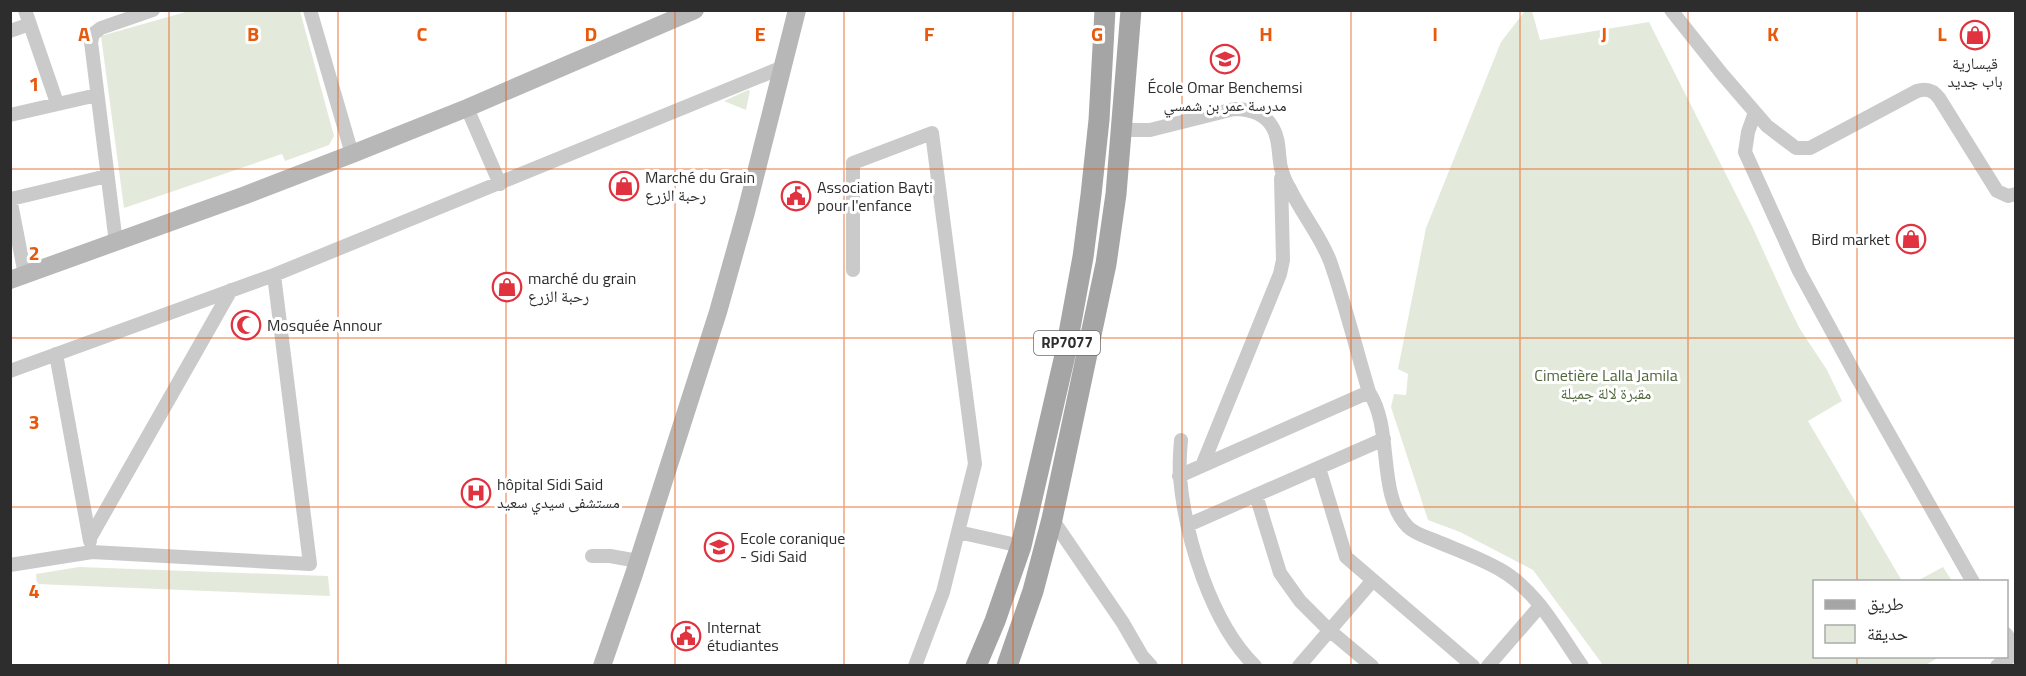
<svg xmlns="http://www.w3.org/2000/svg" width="2026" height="676" font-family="'Titillium Web','Noto Naskh Arabic',sans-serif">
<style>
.green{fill:#e3eadb}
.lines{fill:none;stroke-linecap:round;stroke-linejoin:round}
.street{stroke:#cacaca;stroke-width:14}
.secondary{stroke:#b7b7b7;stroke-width:18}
.primary{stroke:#a5a5a5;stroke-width:21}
.grid{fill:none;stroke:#e8590c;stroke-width:1.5;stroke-opacity:0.55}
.labels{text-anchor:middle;stroke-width:6;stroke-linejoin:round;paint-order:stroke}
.shield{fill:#fff;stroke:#6c6c6c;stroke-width:1.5}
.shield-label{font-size:15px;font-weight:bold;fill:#2d2d2d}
.poi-label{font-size:16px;fill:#2d2d2d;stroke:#fff;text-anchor:start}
.park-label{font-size:16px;fill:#50673c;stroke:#fff}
.grid-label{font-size:20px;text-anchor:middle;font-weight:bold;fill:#e8590c;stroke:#fff;stroke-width:6;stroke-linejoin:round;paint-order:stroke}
</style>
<rect width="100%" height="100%" fill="#fff"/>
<path class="green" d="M 189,11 L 300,11 L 334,136 L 329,145 L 285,161 L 282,154 L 124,208 L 101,36 Z
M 1525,11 L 1532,11 L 1540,40 L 1649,22 L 1752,226 L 1788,305 L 1800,329 L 1827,370 L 1842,401 L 1808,421 L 1902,581 L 1814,582 L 1814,656 L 1939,657 L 1926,665 L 1603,665 L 1533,570 L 1460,532 L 1428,520 L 1391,407 L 1394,394 L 1406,395 L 1408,374 L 1398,369 L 1426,228 L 1501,42 Z
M 748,90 L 750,91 L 746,110 L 724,101 Z
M 79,567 L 328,576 L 330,596 L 37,584 L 36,574 Z
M 1943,567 L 1952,581 L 1917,581 Z"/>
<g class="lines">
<path class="street" d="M 25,10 L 57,103
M 310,10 L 352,154
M 1671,10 L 1722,74 L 1767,126 L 1796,148 L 1810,148 L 1917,91 C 1926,88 1933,90 1939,98 L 1997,191 L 2008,196 L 2016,194
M 10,31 L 30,24
M 467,108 L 500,184
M 1755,112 L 1748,132 L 1745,152 L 1799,271 L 1854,372 L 1973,582
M 10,115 L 97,95
M 1122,130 L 1150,130 L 1234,109 C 1250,109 1265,113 1273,128 C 1280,140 1278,155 1281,168 C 1283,175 1286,183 1290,189 C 1302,214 1320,235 1330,261 C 1345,303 1356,349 1369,392 C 1394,430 1376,494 1408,527 C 1415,534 1427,537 1436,541 C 1457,550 1480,558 1499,569 C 1536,589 1558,632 1582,666
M 10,198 L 25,275
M 11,199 L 107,176
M 116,243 L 91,42 L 93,34 L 101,28 L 153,10
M 853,270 L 853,163 L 932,133 L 975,464 L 943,592 L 915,666
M 56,354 L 90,541
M 10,371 L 274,275 L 783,67
M 1181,440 C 1180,452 1179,465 1180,477 C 1185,537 1211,623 1255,666
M 1202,466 L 1280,274 L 1283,260 L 1281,178
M 1319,468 L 1346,557 L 1473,666
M 1179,476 L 1369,392
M 1256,495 L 1280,573 L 1300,601 L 1329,630 L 1372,666
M 1052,519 L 1123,623 L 1142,656 L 1151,666
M 1188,525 L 1384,439
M 958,532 L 1021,546
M 90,538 L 231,290
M 592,556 L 610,556 L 638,561
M 10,565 L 92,552 L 310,564 L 274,275
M 2006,634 L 2016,648
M 1299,666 L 1373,580
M 1488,666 L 1540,606
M 1997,666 L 2016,653"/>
<path class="secondary" d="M 10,280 L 243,196 L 352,154 L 467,108 L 695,10
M 602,666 L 634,574 L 718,312 L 746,212 L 797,10"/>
<path class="primary" d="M 976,666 L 995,621 L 1021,546 L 1065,355 L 1083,257 L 1091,195 L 1099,120 L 1105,10
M 1007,666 L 1033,591 L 1052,519 L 1106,264 L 1116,194 L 1131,10"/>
</g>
<path class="grid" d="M 169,10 L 169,666M 338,10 L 338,666M 506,10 L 506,666M 675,10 L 675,666M 844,10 L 844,666M 1013,10 L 1013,666M 1182,10 L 1182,666M 1351,10 L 1351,666M 1520,10 L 1520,666M 1688,10 L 1688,666M 1857,10 L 1857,582M 10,169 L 2016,169M 10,338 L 2016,338M 10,507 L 2016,507M 1857,656 L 1857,666"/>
<defs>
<g id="shop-ring" transform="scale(1.5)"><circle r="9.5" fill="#fff" stroke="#e0333f" stroke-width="1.5"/><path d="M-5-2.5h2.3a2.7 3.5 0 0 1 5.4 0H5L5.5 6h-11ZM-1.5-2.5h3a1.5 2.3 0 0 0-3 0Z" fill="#e0333f"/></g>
<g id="school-ring" transform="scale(1.5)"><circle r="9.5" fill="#fff" stroke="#e0333f" stroke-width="1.5"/><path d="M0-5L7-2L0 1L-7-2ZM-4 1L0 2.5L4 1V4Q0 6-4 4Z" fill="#e0333f"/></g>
<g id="civic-ring" transform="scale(1.5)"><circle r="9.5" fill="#fff" stroke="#e0333f" stroke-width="1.5"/><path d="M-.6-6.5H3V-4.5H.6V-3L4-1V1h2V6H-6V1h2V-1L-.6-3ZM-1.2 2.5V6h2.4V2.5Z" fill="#e0333f"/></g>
<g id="mosque-ring" transform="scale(1.5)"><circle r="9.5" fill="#fff" stroke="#e0333f" stroke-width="1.5"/><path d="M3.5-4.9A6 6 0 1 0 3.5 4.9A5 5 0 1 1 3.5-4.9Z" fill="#e0333f"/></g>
<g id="hospital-ring" transform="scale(1.5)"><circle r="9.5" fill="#fff" stroke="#e0333f" stroke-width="1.5"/><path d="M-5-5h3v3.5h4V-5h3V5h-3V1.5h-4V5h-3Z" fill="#e0333f"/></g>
</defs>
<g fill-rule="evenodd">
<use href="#shop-ring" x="1975" y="35"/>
<use href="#school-ring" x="1225" y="59"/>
<use href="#shop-ring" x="624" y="186"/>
<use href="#civic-ring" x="796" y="196"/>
<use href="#shop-ring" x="1911" y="239"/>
<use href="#shop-ring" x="507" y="287"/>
<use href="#mosque-ring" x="246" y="325"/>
<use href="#hospital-ring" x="476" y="493"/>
<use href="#school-ring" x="719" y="547"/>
<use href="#civic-ring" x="686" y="636"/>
</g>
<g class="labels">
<rect class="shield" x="1034" y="331" width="66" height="24" rx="4.5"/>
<g class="shield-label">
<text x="1067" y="348">RP7077</text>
</g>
<g class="poi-label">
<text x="1975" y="69" text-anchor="middle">قيسارية<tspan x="1975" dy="18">باب جديد</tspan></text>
<text x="1225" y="93" text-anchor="middle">École Omar Benchemsi<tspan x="1225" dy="18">مدرسة عمر بن شمسي</tspan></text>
<text x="645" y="183">Marché du Grain<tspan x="645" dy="18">رحبة الزرع</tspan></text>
<text x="817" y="193">Association Bayti<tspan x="817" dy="18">pour l'enfance</tspan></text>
<text x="1890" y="245" text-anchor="end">Bird market</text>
<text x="528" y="284">marché du grain<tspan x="528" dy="18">رحبة الزرع</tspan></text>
<text x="267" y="331">Mosquée Annour</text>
<text x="497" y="490">hôpital Sidi Said<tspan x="497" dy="18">مستشفى سيدي سعيد</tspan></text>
<text x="740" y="544">Ecole coranique<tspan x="740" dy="18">- Sidi Said</tspan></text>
<text x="707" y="633">Internat<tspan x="707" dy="18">étudiantes</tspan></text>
</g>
<g class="park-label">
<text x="1606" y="381">Cimetière Lalla Jamila<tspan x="1606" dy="18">مقبرة لالة جميلة</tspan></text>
</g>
</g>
<g class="grid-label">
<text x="84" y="41">A</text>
<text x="253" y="41">B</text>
<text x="422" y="41">C</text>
<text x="591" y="41">D</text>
<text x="760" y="41">E</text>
<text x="929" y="41">F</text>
<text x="1097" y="41">G</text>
<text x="1266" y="41">H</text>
<text x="1435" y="41">I</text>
<text x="1604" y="41">J</text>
<text x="1773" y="41">K</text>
<text x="1942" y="41">L</text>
<text x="34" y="91">1</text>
<text x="34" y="260">2</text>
<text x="34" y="429">3</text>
<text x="34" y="598">4</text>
</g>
<rect width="2026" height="676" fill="none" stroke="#2d2d2d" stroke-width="24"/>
<rect x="1813" y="580" width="195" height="78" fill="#ffffff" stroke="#ababab" stroke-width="1.5"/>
<rect x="1825" y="600" width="30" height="9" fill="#a5a5a5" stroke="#ababab" stroke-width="1.5"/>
<text x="1867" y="610" font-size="18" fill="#2d2d2d">طريق</text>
<rect x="1825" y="625" width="30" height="18" fill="#e3eadb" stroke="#ababab" stroke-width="1.5"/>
<text x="1867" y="640" font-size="18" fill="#2d2d2d">حديقة</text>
</svg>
